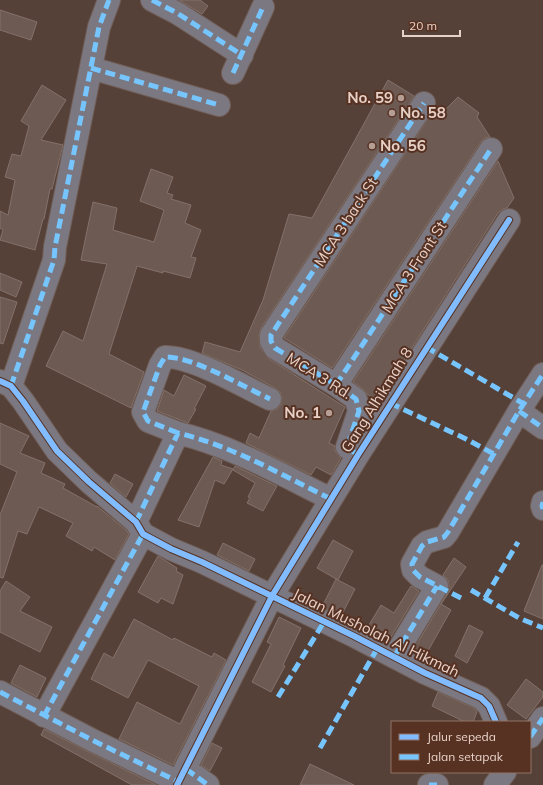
<svg xmlns="http://www.w3.org/2000/svg" width="543" height="785" font-family="Mulish,sans-serif">
<style>
.building{fill:#6c5a53;stroke:#83716a}
.lines{fill:none;stroke-linecap:round;stroke-linejoin:round}
.minor-casing{stroke:#715f58;stroke-width:24}
.minor{stroke:#7b7881;stroke-width:22}
.quiet{stroke:#76c5fe;stroke-width:5;stroke-dasharray:10 5;stroke-linecap:butt}
.cycleway-casing{stroke:#573223;stroke-width:8}
.cycleway{stroke:#80bcff;stroke-width:6}
.poi-dot{fill:#b59f95;stroke:#573223;stroke-width:1.5}
.labels{text-anchor:middle;stroke-width:4;stroke-linejoin:round;paint-order:stroke}
.poi-label{font-size:15px;font-weight:bold;fill:#e8d1c7;stroke:#573223;text-anchor:end}
.street-label{font-size:15px;fill:#e8d1c7;stroke:#573223}
</style>
<rect width="100%" height="100%" fill="#564139"/>
<path class="building" d="M 179,0 L 200,0 L 208,6 L 202,14 Z
M 0,10 L 37,22 L 31,40 L 0,30 Z
M 388,80 L 414,96 L 261,328 L 259,335 L 260,347 L 268,358 L 345,407 L 329,443 L 335,446 L 335,451 L 341,458 L 331,475 L 316,467 L 311,475 L 246,443 L 250,433 L 259,438 L 271,411 L 277,409 L 281,404 L 282,398 L 280,392 L 275,388 L 242,370 L 202,353 L 205,342 L 240,352 L 263,300 L 289,214 L 312,218 Z
M 42,85 L 66,100 L 41,140 L 63,145 L 52,189 L 50,189 L 44,219 L 43,219 L 35,250 L 0,240 L 3,230 L 0,228 L 0,211 L 8,215 L 15,180 L 5,177 L 12,154 L 21,156 L 29,126 L 21,121 Z
M 458,97 L 479,113 L 477,117 L 490,137 L 485,138 L 481,142 L 332,368 L 284,338 L 435,108 L 443,112 Z
M 498,161 L 514,198 L 507,208 L 503,209 L 498,213 L 378,401 L 367,394 L 363,389 L 353,382 Z
M 151,169 L 173,177 L 167,193 L 173,195 L 171,199 L 191,205 L 185,223 L 201,230 L 191,257 L 196,258 L 190,278 L 163,271 L 163,273 L 137,266 L 109,354 L 144,372 L 131,408 L 46,366 L 63,331 L 83,341 L 107,264 L 81,260 L 93,202 L 117,208 L 113,230 L 154,242 L 164,210 L 140,201 Z
M 0,273 L 22,282 L 16,297 L 0,290 Z
M 0,297 L 17,302 L 3,344 L 0,343 Z
M 184,375 L 206,386 L 194,409 L 196,409 L 188,423 L 157,411 L 164,390 L 174,396 Z
M 0,423 L 29,436 L 20,453 L 45,463 L 41,473 L 65,484 L 63,488 L 97,507 L 97,506 L 126,530 L 129,534 L 115,560 L 94,547 L 92,551 L 66,536 L 73,523 L 39,507 L 27,534 L 18,531 L 3,578 L 0,577 L 0,515 L 17,472 L 0,464 Z
M 213,457 L 222,461 L 221,465 L 233,469 L 224,484 L 215,480 L 199,527 L 178,520 Z
M 235,466 L 277,486 L 263,511 L 247,503 L 250,498 L 248,497 L 255,483 L 233,470 Z
M 115,474 L 133,484 L 126,497 L 110,483 Z
M 333,540 L 353,551 L 338,580 L 317,568 Z
M 223,543 L 255,559 L 249,571 L 217,555 Z
M 158,556 L 177,568 L 176,571 L 183,575 L 173,604 L 161,598 L 158,603 L 138,592 Z
M 454,558 L 466,567 L 441,604 L 451,610 L 424,658 L 412,652 L 448,592 L 449,586 L 448,580 L 443,575 Z
M 542,565 L 543,565 L 543,619 L 524,611 Z
M 336,579 L 355,589 L 341,616 L 322,607 Z
M 6,581 L 30,597 L 20,611 L 52,627 L 40,652 L 0,632 L 0,591 Z
M 411,586 L 419,591 L 389,640 L 384,637 L 385,635 L 369,625 L 381,605 L 394,613 Z
M 279,617 L 301,628 L 283,665 L 285,666 L 271,692 L 252,682 L 271,644 L 267,642 Z
M 134,619 L 173,640 L 174,638 L 212,657 L 214,653 L 226,660 L 173,765 L 119,739 L 137,702 L 180,724 L 199,686 L 148,660 L 128,698 L 91,679 L 104,653 L 113,658 Z
M 469,625 L 483,632 L 467,663 L 455,656 Z
M 20,665 L 46,678 L 37,697 L 11,683 Z
M 526,679 L 543,692 L 543,697 L 526,719 L 507,705 Z
M 438,692 L 474,708 L 477,712 L 473,722 L 465,722 L 432,706 Z
M 44,729 L 87,751 L 156,785 L 132,785 L 41,735 Z
M 212,743 L 222,748 L 210,771 L 201,765 Z
M 310,764 L 354,785 L 300,785 Z"/>
<g class="lines">
<g class="minor-casing">
<path id="minor" d="M 152,0 L 177,13 L 242,55
M 91,68 L 219,105
M 233,73 L 263,7
M 0,381 L 11,386 L 23,401 L 57,451 L 89,482 L 136,522 L 143,534 L 171,549 L 202,562 L 354,636 L 425,673 L 481,698 L 489,706 L 496,722
M 336,385 L 491,149
M 11,386 L 54,260 L 55,247 L 99,27 L 109,0
M 519,411 L 543,428
M 178,433 L 148,421 L 143,412 L 160,365 L 165,357 C 192,356 244,387 270,399
M 358,455 L 347,447 L 359,411 L 356,399 L 336,385 L 275,348 L 271,341 L 271,335 L 424,103
M 543,502 L 542,506 L 543,509
M 136,522 L 178,433 C 232,446 282,475 331,499
M 394,657 L 437,586 L 420,577 L 413,570 L 412,564 L 422,546 L 427,542 L 444,537 L 448,532 L 519,411 L 543,374
M 0,692 L 92,740 L 179,782
M 44,716 L 143,534
M 530,737 L 543,718
M 186,769 L 208,785
M 177,785 L 272,596 L 358,455 L 509,220
M 429,785 L 437,785
M 495,785 L 505,772"/>
</g>
<use href="#minor" class="minor"/>
<path class="quiet" d="M 152,0 L 177,13 L 242,55
M 91,68 L 219,105
M 233,73 L 263,7
M 426,347 L 524,404
M 336,385 L 491,149
M 11,386 L 54,260 L 55,247 L 99,27 L 109,0
M 390,403 L 466,439 L 494,454
M 519,411 L 543,428
M 178,433 L 148,421 L 143,412 L 160,365 L 165,357 C 192,356 244,387 270,399
M 358,455 L 347,447 L 359,411 L 356,399 L 336,385 L 275,348 L 271,341 L 271,335 L 424,103
M 543,502 L 542,506 L 543,509
M 136,522 L 178,433 C 232,446 282,475 331,499
M 471,590 L 519,618 L 543,628
M 461,598 L 420,577 L 413,570 L 412,564 L 422,546 L 427,542 L 444,537 L 448,532 L 519,411 L 543,374
M 485,598 L 518,542
M 394,657 L 437,586
M 0,692 L 92,740 L 179,782
M 278,697 L 324,622
M 44,716 L 143,534
M 530,737 L 543,718
M 320,748 L 377,649
M 186,769 L 208,785
M 429,785 L 437,785"/>
<g class="cycleway-casing">
<path id="cycleway" d="M 0,381 L 11,386 L 23,401 L 57,451 L 89,482 L 136,522 L 143,534 L 171,549 L 202,562 L 354,636 L 425,673 L 481,698 L 489,706 L 496,722
M 177,785 L 272,596 L 358,455 L 509,220"/>
</g>
<use href="#cycleway" class="cycleway"/>
</g>
<g class="poi-dot">
<circle cx="401" cy="98" r="4"/>
<circle cx="392" cy="113" r="4"/>
<circle cx="372" cy="146" r="4"/>
<circle cx="329" cy="413" r="4"/>
</g>
<g class="labels">
<g class="poi-label">
<text x="393" y="103">No. 59</text>
<text x="400" y="118" text-anchor="start">No. 58</text>
<text x="380" y="151" text-anchor="start">No. 56</text>
<text x="321" y="418">No. 1</text>
</g>
<g class="street-label">
<text transform="translate(346 222) rotate(-57)" y="5">MCA 3 back St</text>
<text transform="translate(414 267) rotate(-57)" y="5">MCA 3 Front St</text>
<text transform="translate(319 376) rotate(32)" y="5">MCA 3 Rd.</text>
<text transform="translate(377 400) rotate(-58)" y="5">Gang Alhikmah 8</text>
<text transform="translate(376 633) rotate(26)" y="5">Jalan Musholah Al Hikmah</text>
</g>
</g>
<rect x="391" y="721" width="140" height="52" fill="#573223" stroke="#917265"/>
<rect x="399" y="734" width="20" height="6" fill="#80bcff" stroke="#917265"/>
<text x="427" y="741" font-size="12" fill="#e8d1c7">Jalur sepeda</text>
<rect x="399" y="754" width="20" height="6" fill="#76c5fe" stroke="#917265"/>
<text x="427" y="761" font-size="12" fill="#e8d1c7">Jalan setapak</text>
<path d="M403 30v6h57v-6" fill="none" stroke="#e8d1c7" stroke-width="2"/>
<text x="409" y="30" font-size="12" fill="#e8d1c7" stroke="#573223" stroke-width="3" paint-order="stroke">20 m</text>
</svg>
